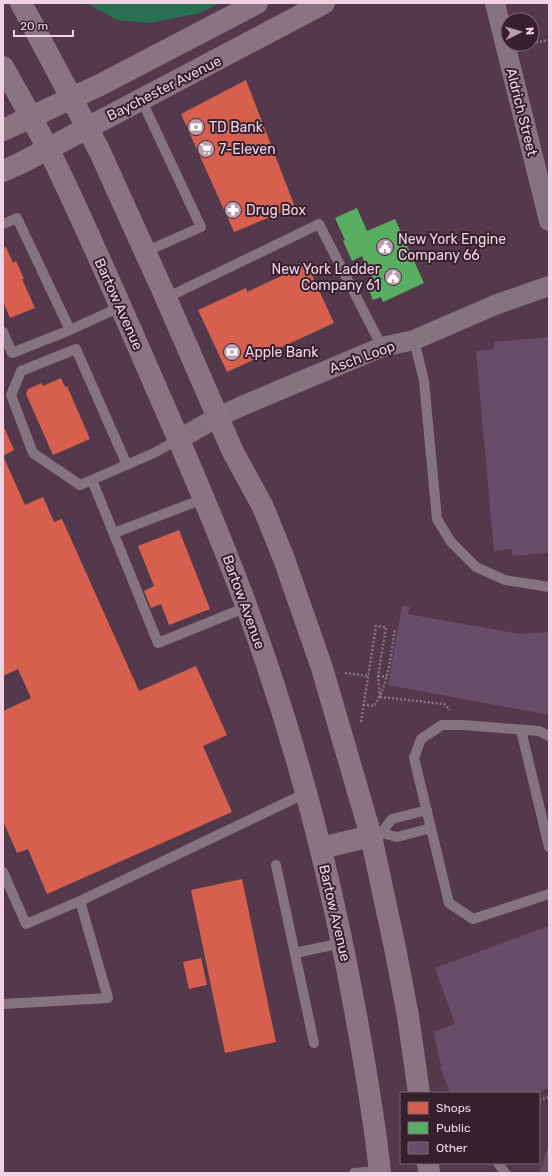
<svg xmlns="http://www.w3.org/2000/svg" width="552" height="1176" font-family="Rubik,sans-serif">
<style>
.green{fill:#296f51}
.shops{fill:#d6604d}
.public{fill:#5aae61}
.building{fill:#674d67}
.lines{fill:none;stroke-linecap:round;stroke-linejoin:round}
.path{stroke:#867581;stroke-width:2.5;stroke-dasharray:2 2;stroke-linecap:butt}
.service{stroke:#85737f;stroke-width:10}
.minor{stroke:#85737f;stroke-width:20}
.secondary{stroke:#8a7482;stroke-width:22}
.labels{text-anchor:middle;stroke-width:4;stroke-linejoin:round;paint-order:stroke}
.street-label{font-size:14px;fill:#f0d2e4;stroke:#36202e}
.poi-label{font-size:14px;fill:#f0d2e4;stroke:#36202e;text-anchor:start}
</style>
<rect width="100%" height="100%" fill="#53394b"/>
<path class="green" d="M 87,3 L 219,3 L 200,13 L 150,23 L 117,20 Z"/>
<path class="shops" d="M 246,80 L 295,207 L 234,232 L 181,114 Z
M 6,247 L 13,263 L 16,261 L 24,279 L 22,279 L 35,308 L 10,318 L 3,302 L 3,248 Z
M 307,264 L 334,323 L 227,372 L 198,310 L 246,288 L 247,292 Z
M 61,378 L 65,387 L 67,386 L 90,439 L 53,455 L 26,394 L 28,389 L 42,383 L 43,386 Z
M 3,425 L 14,450 L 3,456 L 25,505 L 43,497 L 54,522 L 62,519 L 139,691 L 196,666 L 227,735 L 203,746 L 232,812 L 47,894 L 28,849 L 17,853 L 3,821 L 3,711 L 31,698 L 18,669 L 3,676 Z
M 179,530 L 210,609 L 169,625 L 161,604 L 151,608 L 144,591 L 154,586 L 138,546 Z
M 242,879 L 276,1042 L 225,1053 L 191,890 Z
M 201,958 L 207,985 L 189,989 L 183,962 Z"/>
<path class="public" d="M 357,208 L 367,231 L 395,219 L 424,283 L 383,302 L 381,297 L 373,300 L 366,284 L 373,281 L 362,256 L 352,261 L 343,241 L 345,240 L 335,218 Z"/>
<path class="building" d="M 549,337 L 549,553 L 512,556 L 512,549 L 494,551 L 476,351 L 494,349 L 494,342 Z
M 402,605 L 410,607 L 408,614 L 520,634 L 549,632 L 549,715 L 388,685 Z
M 549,926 L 549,1088 L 535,1093 L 450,1093 L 440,1067 L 442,1066 L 439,1059 L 434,1032 L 455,1024 L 435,968 Z
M 549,1144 L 549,1173 L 539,1173 Z"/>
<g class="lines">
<path class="path" d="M 532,43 L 549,40
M 345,673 L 368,676
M 378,676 L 387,677
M 380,697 L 444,704 L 450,710
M 363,705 L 374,706 C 389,683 391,655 395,629
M 361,722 L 376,626 L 386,627 L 378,676 L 380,697
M 539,1100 L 549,1097"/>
<path class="service" d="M 141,99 L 201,227 L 145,252
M 3,224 L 17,218 L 70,330
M 166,298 L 319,224 L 382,347
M 3,332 L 12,353 L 70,330 L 120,307
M 414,340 L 424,381 L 437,519 L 451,542 L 476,567 L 505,580 L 549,587
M 127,465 L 76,349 L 21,371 L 11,395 L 33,453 L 80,485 L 154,453 L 179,439
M 92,480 L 158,643 L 247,607
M 114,533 L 203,499
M 521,730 L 549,847
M 549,736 L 539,731 L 463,725 L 442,725 L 421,739 L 414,758 L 449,903 L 473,919 L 549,894
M 427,810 L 392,819 L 381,833 L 397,837 L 431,828
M 276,865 L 314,1043
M 3,872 L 26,924 L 80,901 L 306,793
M 295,953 L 342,943
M 3,1004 L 108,998 L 80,901
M 498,1163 L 505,1173
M 354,1173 L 380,1171"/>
<path class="minor" d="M 495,3 L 549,221
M 179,439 L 218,417 L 242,406 L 382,347 L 414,340 L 495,305 L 549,286"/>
<path class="secondary" d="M 21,3 L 99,150 L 166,298 L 233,452 L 263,507 L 284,559 L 322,668 L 371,836 L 395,948 L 408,1016 L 419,1093
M 3,67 C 22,101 42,135 59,171 C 91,238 121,307 151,376 C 184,452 217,527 246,605 C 296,740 332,880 357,1021 C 366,1072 375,1122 380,1173
M 3,130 L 100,85 L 257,3
M 3,171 L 21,163 L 324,3
M 321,848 L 371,836
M 428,1163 L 429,1173"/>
</g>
<defs>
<g id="bank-disc" transform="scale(0.9)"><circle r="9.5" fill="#b99cae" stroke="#36202e"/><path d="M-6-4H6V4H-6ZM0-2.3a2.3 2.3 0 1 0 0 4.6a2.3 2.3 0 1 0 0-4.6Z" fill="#fff"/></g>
<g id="supermarket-disc" transform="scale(0.9)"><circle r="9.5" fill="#b99cae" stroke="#36202e"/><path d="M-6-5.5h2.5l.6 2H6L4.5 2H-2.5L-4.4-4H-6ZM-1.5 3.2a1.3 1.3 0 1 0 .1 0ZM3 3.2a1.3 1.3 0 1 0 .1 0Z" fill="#fff"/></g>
<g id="pharmacy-disc" transform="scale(0.9)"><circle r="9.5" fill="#b99cae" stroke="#36202e"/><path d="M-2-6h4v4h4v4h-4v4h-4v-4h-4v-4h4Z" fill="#fff"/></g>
<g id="civic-disc" transform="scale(0.9)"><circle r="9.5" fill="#b99cae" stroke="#36202e"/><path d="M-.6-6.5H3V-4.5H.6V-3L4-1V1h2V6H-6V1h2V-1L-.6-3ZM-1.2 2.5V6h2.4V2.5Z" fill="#fff"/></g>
</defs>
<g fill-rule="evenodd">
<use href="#bank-disc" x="196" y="127"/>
<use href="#supermarket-disc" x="206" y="149"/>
<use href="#pharmacy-disc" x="233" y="210"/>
<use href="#civic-disc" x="385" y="247"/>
<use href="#civic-disc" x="393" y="277"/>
<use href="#bank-disc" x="232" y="352"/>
</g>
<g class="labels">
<g class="street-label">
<text transform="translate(164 88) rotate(-27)" y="5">Baychester Avenue</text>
<text transform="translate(522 112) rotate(76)" y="5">Aldrich Street</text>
<text transform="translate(119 304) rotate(66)" y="5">Bartow Avenue</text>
<text transform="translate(362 357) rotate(-20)" y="5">Asch Loop</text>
<text transform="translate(244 602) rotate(70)" y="5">Bartow Avenue</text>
<text transform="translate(335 913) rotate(77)" y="5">Bartow Avenue</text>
</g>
<g class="poi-label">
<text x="209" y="132">TD Bank</text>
<text x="219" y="154">7-Eleven</text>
<text x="246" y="215">Drug Box</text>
<text x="398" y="244">New York Engine<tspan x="398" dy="16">Company 66</tspan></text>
<text x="380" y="274" text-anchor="end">New York Ladder<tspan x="380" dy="16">Company 61</tspan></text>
<text x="245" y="357">Apple Bank</text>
</g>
</g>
<rect width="552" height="1176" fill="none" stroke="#f0d2e4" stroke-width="8"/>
<rect x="400" y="1092" width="140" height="72" fill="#36202e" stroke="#806777"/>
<rect x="408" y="1102" width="20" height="12" fill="#d6604d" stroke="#806777"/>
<text x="436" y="1112" font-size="12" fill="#f0d2e4">Shops</text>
<rect x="408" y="1122" width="20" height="12" fill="#5aae61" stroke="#806777"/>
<text x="436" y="1132" font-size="12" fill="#f0d2e4">Public</text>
<rect x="408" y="1142" width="20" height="12" fill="#674d67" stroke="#806777"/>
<text x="436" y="1152" font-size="12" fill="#f0d2e4">Other</text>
<g transform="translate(520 32) rotate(85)"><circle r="19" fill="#36202e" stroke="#806777"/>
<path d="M0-3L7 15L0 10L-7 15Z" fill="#b99cae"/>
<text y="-6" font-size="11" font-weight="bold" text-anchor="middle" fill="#f0d2e4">N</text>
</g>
<path d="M14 30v6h59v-6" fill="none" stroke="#f0d2e4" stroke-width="2"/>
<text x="20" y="30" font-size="12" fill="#f0d2e4" stroke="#36202e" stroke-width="3" paint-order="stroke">20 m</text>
</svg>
